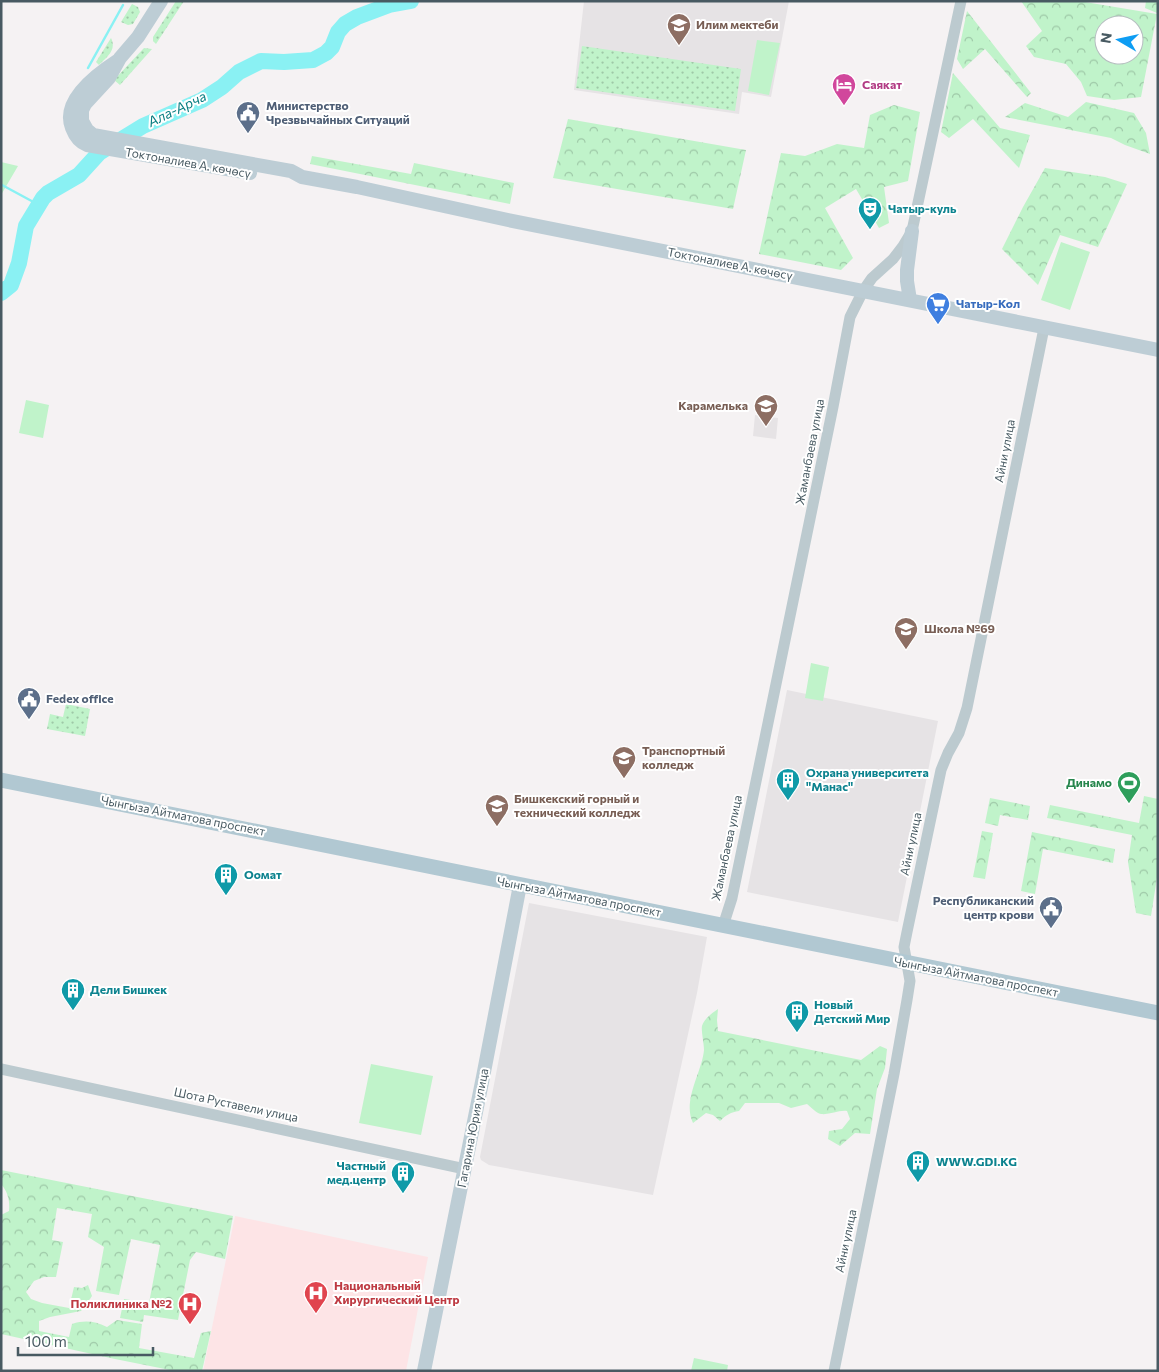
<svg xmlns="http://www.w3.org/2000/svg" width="1159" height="1372" font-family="Commissioner,sans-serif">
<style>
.education{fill:#e6e3e5}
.medical{fill:#fde4e6}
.grass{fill:url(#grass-dots)}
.forest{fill:url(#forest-crowns);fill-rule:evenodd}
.garden{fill:#c0f3ca}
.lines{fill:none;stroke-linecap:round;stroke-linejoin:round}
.stream{stroke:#8af1f3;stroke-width:2.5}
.river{stroke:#8af1f3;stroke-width:16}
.tertiary{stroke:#bccacf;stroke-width:11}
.secondary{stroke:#bdcdd5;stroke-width:14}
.primary{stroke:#b1c8d2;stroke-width:15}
.labels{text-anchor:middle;stroke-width:4;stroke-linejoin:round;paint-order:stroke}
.education-label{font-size:12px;font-weight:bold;fill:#785e54;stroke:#fff;text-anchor:start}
.hotel-label{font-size:12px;font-weight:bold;fill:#b23c85;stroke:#fff;text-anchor:start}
.service-label{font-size:12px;font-weight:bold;fill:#4e5e75;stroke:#fff;text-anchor:start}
.street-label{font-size:12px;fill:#485a62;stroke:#fff}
.culture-label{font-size:12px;font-weight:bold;fill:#0d838f;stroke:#fff;text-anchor:start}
.shop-label{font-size:12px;font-weight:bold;fill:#366cbe;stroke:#fff;text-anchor:start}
.leisure-label{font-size:12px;font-weight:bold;fill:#27864d;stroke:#fff;text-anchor:end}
.health-label{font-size:12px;font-weight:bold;fill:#be3a42;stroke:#fff;text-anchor:start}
.water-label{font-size:14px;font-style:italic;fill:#077d80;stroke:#fff}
</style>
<defs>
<pattern id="grass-dots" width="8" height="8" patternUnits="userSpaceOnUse" patternTransform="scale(1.25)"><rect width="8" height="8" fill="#c0f3ca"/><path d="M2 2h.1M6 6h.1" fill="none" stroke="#9ec8a7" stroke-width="1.8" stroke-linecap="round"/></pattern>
<pattern id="forest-crowns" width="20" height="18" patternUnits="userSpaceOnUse" patternTransform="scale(1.25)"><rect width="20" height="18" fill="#c0f3ca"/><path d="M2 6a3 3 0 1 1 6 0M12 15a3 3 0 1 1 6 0" fill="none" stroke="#9ec8a7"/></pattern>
</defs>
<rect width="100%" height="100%" fill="#f5f2f3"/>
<path class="education" d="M 584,1 L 789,1 L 771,97 L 742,92 L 739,114 L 574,90 Z
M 755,415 L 778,418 L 776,439 L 753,436 Z
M 787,690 L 938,721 L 898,922 L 747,892 Z
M 529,903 L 707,937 L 697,993 L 653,1195 L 489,1165 L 481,1160 L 480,1157 Z"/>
<path class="medical" d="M 235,1216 L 428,1257 L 406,1371 L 203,1371 Z"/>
<path class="grass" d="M 176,1 L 184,1 L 156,44 L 153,41 L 153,37 Z
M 132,4 L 138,7 L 140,12 L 133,24 L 128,25 L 121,22 Z
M 111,38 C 117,50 107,57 99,65 L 96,62 Z
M 582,46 L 741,69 L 735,111 L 576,88 Z
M 144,48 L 152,49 L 120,85 L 114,80 Z
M 66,704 L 90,709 L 85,736 L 47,729 L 50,714 L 63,717 Z"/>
<path class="forest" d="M 1021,1 L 1079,1 L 1157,14 L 1141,97 L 1114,100 L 1087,96 L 1081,82 L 1066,64 L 1034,57 L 1026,46 L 1042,31 ZM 1104,25 L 1134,25 L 1134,55 L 1104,55 Z
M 1146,1 L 1158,1 L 1157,13 L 1145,8 Z
M 967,11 L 1031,93 L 1027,97 L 985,49 L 963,69 L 957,59 Z
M 953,73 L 1000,128 L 1030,135 L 1019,168 L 973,119 L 949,138 L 941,132 Z
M 1086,102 L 1134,113 L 1146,133 L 1150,154 L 1125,145 L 1111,138 L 1005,117 L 1025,103 L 1068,117 Z
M 894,105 L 920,112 L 908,181 L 884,187 L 889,223 L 879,228 L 856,189 L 825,208 L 853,258 L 841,270 L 759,254 L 781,153 L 805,156 L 837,144 L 864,148 L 870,115 Z
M 568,119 L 746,150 L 733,209 L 553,178 Z
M 312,156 L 411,174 L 414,163 L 514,183 L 510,204 L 310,164 Z
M 1045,168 L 1105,177 L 1127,184 L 1098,247 L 1060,235 L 1038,285 L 1002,249 L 1023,207 Z
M 1144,796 L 1158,799 L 1158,871 L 1151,916 L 1136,913 L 1128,862 L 1132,835 L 1047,818 L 1050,805 L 1139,823 Z
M 990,798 L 1030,806 L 1028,820 L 1000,815 L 998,826 L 985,823 Z
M 982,831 L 993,833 L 985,879 L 973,877 Z
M 1032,832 L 1115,849 L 1113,863 L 1043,849 L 1035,894 L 1021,891 Z
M 718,1009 L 717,1020 L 718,1031 L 861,1060 L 880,1046 L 887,1049 L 885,1068 L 877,1089 L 870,1134 L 855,1133 L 840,1146 L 828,1139 L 829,1131 L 842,1129 L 850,1119 L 847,1111 C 838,1110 830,1115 821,1114 C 816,1113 811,1107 807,1104 L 791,1108 L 779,1103 L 745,1103 L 739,1111 C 731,1112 726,1115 720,1121 L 713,1115 L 706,1113 L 693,1123 C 682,1101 702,1072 704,1050 C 704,1043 701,1031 702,1026 C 704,1019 712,1013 718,1009 Z
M 1,1170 L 233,1216 L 225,1259 L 196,1252 L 190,1260 L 178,1320 L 144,1315 L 143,1322 L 120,1318 L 124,1299 L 149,1303 L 160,1245 L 131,1239 L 119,1295 L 96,1291 L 104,1247 L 88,1237 L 92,1214 L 57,1208 L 52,1240 L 63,1242 L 56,1277 L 44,1277 L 34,1281 L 26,1292 L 31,1299 L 42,1303 L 69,1308 L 74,1287 L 82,1288 L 88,1285 L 92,1296 L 81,1311 L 50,1317 L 39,1321 L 39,1331 L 69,1337 L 72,1324 C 85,1320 94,1321 107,1327 L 117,1320 L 142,1324 L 139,1348 L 194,1358 L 201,1333 L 211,1331 L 202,1371 L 175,1371 L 115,1359 L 1,1334 L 1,1215 L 9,1211 C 10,1201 8,1192 1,1184 Z"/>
<path class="garden" d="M 757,40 L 780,43 L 769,95 L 748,91 Z
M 1,162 L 18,166 L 1,195 Z
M 1061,242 L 1090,252 L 1070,310 L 1041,300 Z
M 26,400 L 49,405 L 43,438 L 19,433 Z
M 811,663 L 829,667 L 823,701 L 805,698 Z
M 371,1064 L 433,1076 L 421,1135 L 359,1123 Z
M 694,1358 L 728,1365 L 727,1371 L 691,1371 Z"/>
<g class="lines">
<path class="stream" d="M 88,68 L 123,5
M 2,185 L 39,205"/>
<path class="river" d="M 1,293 L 11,285 L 19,263 L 26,226 L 43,198 L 48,193 L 79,175 L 99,153 L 143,126 L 202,100 L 222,87 L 239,72 L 261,61 L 284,62 L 313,60 L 326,53 L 332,47 L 338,32 L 345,24 L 357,17 L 389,5 L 411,1"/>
<path class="tertiary" d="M 723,926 L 732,898 L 833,407 L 850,317 L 863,291 L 872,278 L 893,259 L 903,246 L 912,231 L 961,1
M 1,1069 L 465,1169
M 834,1371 L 894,1074 L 907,1000 L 910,981 L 904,947 L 907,932 L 941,770 L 948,753 L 959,733 L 967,708 L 1044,328"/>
<path class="secondary" d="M 161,1 L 138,37 L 120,58 L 109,78 L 85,104 L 82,110 L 82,121 L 87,130 L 93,135 L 291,171 L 302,177 L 357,187 L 508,220 L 1158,350
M 117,61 C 97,74 61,100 72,128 C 75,136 79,142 87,145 L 250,173
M 910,300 L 907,281 L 907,270 L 912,231
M 424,1371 L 483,1077 L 520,885"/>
<path class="primary" d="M 1,780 L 1158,1013"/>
</g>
<defs>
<g id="school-pin" transform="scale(1.25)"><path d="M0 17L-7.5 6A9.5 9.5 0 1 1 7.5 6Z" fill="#8d6e63" stroke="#fff"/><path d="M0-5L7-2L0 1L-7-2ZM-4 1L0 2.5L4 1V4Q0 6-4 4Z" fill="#fff"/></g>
<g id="hotel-pin" transform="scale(1.25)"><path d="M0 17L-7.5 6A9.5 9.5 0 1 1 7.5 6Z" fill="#d1479c" stroke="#fff"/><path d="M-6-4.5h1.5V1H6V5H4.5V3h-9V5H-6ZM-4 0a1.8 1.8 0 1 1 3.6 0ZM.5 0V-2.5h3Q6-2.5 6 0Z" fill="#fff"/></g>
<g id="civic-pin" transform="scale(1.25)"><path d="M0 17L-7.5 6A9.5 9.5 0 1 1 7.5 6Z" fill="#5c6f8a" stroke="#fff"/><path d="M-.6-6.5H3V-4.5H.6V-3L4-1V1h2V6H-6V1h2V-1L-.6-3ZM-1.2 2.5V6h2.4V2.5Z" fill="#fff"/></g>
<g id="theatre-pin" transform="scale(1.25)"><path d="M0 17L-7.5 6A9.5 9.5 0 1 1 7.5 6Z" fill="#0f9aa8" stroke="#fff"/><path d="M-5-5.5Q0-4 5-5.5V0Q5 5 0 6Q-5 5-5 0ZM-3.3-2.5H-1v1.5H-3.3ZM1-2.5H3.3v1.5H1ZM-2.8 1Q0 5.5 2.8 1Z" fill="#fff"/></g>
<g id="supermarket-pin" transform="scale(1.25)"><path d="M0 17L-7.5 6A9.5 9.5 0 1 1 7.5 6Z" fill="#3f7fe0" stroke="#fff"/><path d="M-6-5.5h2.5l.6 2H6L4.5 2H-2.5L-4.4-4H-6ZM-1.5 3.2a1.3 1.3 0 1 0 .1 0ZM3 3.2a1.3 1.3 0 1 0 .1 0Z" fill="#fff"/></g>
<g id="university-pin" transform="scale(1.25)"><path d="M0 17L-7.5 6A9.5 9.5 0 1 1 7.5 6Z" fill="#8d6e63" stroke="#fff"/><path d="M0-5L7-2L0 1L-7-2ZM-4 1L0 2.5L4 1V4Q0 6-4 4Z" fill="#fff"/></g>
<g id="building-pin" transform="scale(1.25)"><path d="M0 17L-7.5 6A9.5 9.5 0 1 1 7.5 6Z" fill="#0f9aa8" stroke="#fff"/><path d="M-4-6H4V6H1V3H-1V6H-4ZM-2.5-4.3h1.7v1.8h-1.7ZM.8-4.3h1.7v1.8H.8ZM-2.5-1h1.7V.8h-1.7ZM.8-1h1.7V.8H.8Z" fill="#fff"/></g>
<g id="stadium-pin" transform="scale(1.25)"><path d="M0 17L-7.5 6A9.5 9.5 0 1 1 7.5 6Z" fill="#2e9e5b" stroke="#fff"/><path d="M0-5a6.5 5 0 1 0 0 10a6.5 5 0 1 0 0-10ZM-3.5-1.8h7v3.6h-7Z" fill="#fff"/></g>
<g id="hospital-pin" transform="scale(1.25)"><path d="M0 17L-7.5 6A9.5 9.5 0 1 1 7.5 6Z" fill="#e0444e" stroke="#fff"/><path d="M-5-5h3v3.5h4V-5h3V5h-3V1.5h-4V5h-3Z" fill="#fff"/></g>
</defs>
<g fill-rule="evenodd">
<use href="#school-pin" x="679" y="25"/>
<use href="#hotel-pin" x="844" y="85"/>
<use href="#civic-pin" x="248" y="113"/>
<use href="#theatre-pin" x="870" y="209"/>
<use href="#supermarket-pin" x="938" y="304"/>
<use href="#school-pin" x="766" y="406"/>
<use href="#school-pin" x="906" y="629"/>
<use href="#civic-pin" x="29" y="699"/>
<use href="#university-pin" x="624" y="758"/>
<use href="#building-pin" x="788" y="780"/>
<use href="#stadium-pin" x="1129" y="783"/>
<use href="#university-pin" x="497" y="806"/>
<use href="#building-pin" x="226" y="875"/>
<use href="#civic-pin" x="1051" y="908"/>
<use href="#building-pin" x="73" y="990"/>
<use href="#building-pin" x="797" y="1012"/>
<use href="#building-pin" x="918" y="1162"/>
<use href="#building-pin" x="403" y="1173"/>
<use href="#hospital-pin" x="316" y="1293"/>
<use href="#hospital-pin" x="190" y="1304"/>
</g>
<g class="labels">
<g class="education-label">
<text x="696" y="29">Илим мектеби</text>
<text x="748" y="410" text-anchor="end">Карамелька</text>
<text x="924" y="633">Школа №69</text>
<text x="642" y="755">Транспортный<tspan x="642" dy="14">колледж</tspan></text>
<text x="514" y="803">Бишкекский горный и<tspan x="514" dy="14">технический колледж</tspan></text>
</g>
<g class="hotel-label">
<text x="862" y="89">Саякат</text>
</g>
<g class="service-label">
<text x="266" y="110">Министерство<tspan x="266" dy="14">Чрезвычайных Ситуаций</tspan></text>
<text x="46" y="703">Fedex office</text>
<text x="1034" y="905" text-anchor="end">Республиканский<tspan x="1034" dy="14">центр крови</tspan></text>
</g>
<g class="street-label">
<text transform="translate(188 163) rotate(10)" y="4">Токтоналиев А. көчөсү</text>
<text transform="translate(730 264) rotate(11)" y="4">Токтоналиев А. көчөсү</text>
<text transform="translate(1005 451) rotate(-79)" y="4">Айни улица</text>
<text transform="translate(810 452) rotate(-79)" y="4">Жаманбаева улица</text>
<text transform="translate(183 816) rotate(11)" y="4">Чынгыза Айтматова проспект</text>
<text transform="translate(911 844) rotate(-78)" y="4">Айни улица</text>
<text transform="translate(727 848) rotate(-78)" y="4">Жаманбаева улица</text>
<text transform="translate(579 897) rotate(11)" y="4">Чынгыза Айтматова проспект</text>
<text transform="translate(976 977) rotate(11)" y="4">Чынгыза Айтматова проспект</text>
<text transform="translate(236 1105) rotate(12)" y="4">Шота Руставели улица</text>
<text transform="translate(473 1128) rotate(-79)" y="4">Гагарина Юрия улица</text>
<text transform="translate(846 1241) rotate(-78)" y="4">Айни улица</text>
</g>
<g class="culture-label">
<text x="888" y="213">Чатыр-куль</text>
<text x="806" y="777">Охрана университета<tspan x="806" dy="14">"Манас"</tspan></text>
<text x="244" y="879">Оомат</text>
<text x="90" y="994">Дели Бишкек</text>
<text x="814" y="1009">Новый<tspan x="814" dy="14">Детский Мир</tspan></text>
<text x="936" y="1166">WWW.GDI.KG</text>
<text x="386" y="1170" text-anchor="end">Частный<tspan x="386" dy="14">мед.центр</tspan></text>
</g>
<g class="shop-label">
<text x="956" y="308">Чатыр-Кол</text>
</g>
<g class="leisure-label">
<text x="1112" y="787">Динамо</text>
</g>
<g class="health-label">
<text x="334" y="1290">Национальный<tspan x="334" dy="14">Хирургический Центр</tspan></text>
<text x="172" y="1308" text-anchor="end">Поликлиника №2</text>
</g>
<g class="water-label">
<text transform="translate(177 109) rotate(-26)" y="5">Ала-Арча</text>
</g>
</g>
<rect width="1159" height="1372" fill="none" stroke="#485a62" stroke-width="5"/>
<g transform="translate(1119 40) rotate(279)"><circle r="24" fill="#ffffff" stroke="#b6bdc0"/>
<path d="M0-4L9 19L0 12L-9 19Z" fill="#0e9df3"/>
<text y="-8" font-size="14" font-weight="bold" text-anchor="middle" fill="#485a62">N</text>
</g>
<path d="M18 1347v8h135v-8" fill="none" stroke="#485a62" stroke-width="2.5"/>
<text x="25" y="1347" font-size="15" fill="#485a62" stroke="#ffffff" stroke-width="4" paint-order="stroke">100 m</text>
</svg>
